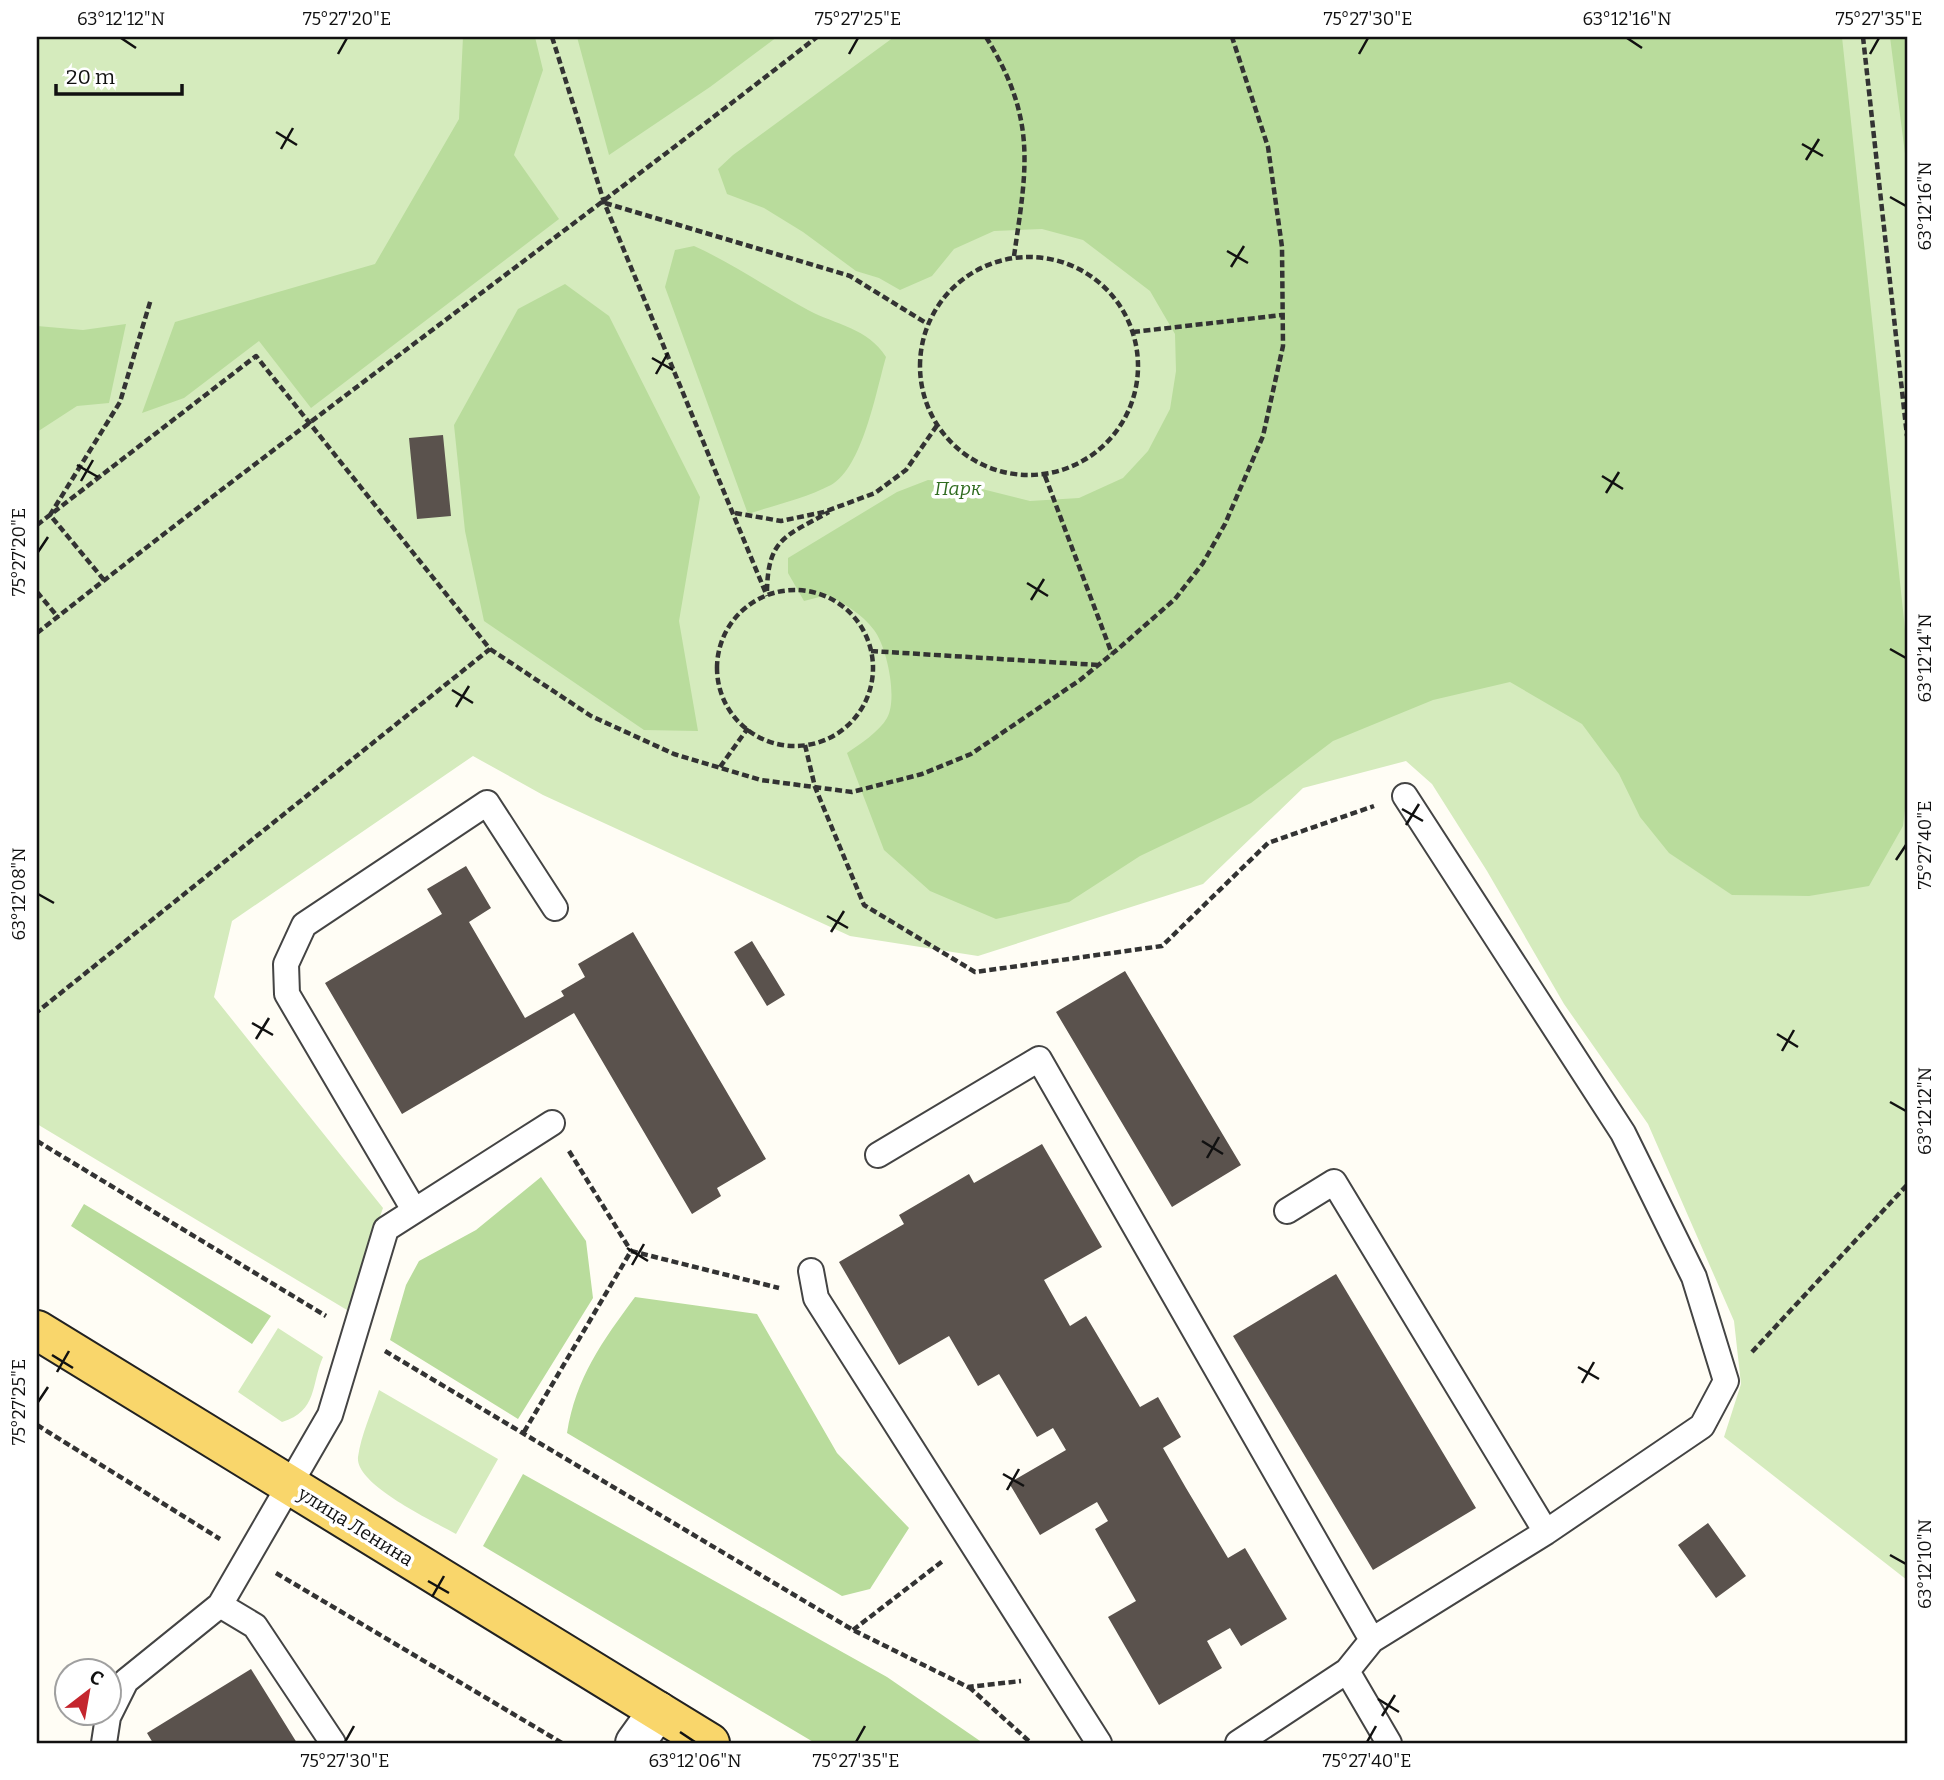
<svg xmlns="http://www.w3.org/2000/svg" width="1944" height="1780" font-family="Bitter,serif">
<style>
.green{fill:#d5ebbd}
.forest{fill:#b9dc9c}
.building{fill:#5a524d}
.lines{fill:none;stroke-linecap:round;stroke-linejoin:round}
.lane-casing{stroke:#444;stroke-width:28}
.street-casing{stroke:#444;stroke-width:42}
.primary-casing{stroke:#222;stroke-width:42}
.path{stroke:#333;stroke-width:4.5;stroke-dasharray:7 3.5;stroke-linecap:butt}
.lane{stroke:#fff;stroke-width:24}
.street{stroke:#fff;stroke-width:38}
.primary{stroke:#f9d66b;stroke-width:38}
.ticks{fill:none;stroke:#111;stroke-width:2.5}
.labels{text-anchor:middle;stroke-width:7;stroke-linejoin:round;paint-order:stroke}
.park-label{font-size:19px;font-style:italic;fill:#2f6b1f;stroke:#fff}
.street-label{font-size:19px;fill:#111;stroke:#fff}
.neatline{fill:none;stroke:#111;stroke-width:2.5}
.ticks-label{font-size:18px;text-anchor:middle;fill:#111}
</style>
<rect width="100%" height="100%" fill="#fffdf5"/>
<path class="green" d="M 37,37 L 1907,37 L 1907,1580 L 1724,1437 L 1741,1384 L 1734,1321 L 1648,1124 L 1564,1004 L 1487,871 L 1432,784 L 1406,761 L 1303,788 L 1203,884 L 978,956 L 850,936 L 543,795 L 473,756 L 232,921 L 214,997 L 383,1208 L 347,1310 L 37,1124 Z
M 278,1328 L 323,1357 C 311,1384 318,1411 282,1422 L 238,1392 Z
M 379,1390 L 498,1459 L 456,1534 C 433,1521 355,1485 358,1457 C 361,1435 372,1411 379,1390 Z"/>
<path class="forest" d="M 463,37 L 535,37 L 543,70 L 514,155 L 559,219 L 311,408 L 259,341 L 184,398 L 142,413 L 175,322 L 375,264 L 459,119 Z
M 577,37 L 777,37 L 710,87 L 609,155 Z
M 894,37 L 1842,37 L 1907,648 L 1907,790 L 1903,826 L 1869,886 L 1809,896 L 1732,895 L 1669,853 L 1640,817 L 1619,774 L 1582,724 L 1510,682 L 1433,700 L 1333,741 L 1251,803 L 1140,856 L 1069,902 L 996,919 L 930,891 L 884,850 L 847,753 C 860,744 879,732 887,718 C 898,699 887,647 874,630 C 862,614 845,604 827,595 L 804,601 L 788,573 L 788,558 L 897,492 L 928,480 L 954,482 L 1030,501 L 1079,498 L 1123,478 L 1148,451 L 1170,409 L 1176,371 L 1175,334 L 1150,291 L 1083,240 L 1042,229 L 994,231 L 954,249 L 932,276 L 900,290 L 879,278 L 856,271 L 803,232 L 764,208 L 727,194 L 718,169 L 733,155 Z
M 1890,37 L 1907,37 L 1907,169 Z
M 694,246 C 734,264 769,289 808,310 C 836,325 868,328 886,357 C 876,391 863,467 831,485 C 806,498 775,505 748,514 L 665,287 L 675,250 Z
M 565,284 L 609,316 L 700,497 L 679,621 L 698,731 L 644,730 L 484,621 L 465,531 L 454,425 L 518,309 Z
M 126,324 L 109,403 L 77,406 L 37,432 L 37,326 L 83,330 Z
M 541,1177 L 586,1241 L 593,1298 L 518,1419 L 390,1340 L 406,1285 L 419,1261 L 476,1230 Z
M 84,1204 L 271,1316 L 252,1344 L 71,1226 Z
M 635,1297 L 757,1314 L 837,1453 L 909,1528 L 870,1589 L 842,1596 L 567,1433 C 576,1377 602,1342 635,1297 Z
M 523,1474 L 887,1677 L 983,1743 L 815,1743 L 483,1546 Z"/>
<path class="building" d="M 443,435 L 451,516 L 417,519 L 409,438 Z
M 466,866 L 491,908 L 469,922 L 525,1018 L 564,996 L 561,991 L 585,977 L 578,964 L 633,932 L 766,1159 L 717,1188 L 721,1196 L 692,1214 L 574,1013 L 402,1114 L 325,983 L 442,914 L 427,889 Z
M 752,941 L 785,995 L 767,1006 L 734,952 Z
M 1125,971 L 1241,1165 L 1172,1207 L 1056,1012 Z
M 1042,1144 L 1102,1247 L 1044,1280 L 1070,1326 L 1086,1316 L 1140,1407 L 1158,1397 L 1181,1437 L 1163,1448 L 1186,1488 L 1228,1558 L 1245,1548 L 1287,1619 L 1241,1646 L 1230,1628 L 1207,1641 L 1222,1668 L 1159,1705 L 1108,1617 L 1136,1601 L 1095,1529 L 1108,1521 L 1097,1502 L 1040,1535 L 1009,1483 L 1066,1450 L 1053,1428 L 1037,1437 L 999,1374 L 978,1386 L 949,1336 L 899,1365 L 839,1262 L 904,1224 L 899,1215 L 969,1174 L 974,1183 Z
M 1336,1274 L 1476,1508 L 1373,1570 L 1233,1336 Z
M 1708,1523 L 1746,1576 L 1716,1598 L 1678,1545 Z
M 251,1669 L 297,1743 L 153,1743 L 147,1733 Z"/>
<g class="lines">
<g class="lane-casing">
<path id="lane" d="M 878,1155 L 1039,1059 L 1372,1640
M 414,1210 L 287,994 L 286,964 L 304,925 L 487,803 L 555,908
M 1287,1211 L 1334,1182 L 1546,1532
M 811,1271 L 816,1298 L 1099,1743
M 220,1605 L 255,1626 L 333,1743
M 1347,1671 L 1372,1640 L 1546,1532 L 1702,1426 L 1726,1381 L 1694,1277 L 1623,1133 L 1405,796
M 104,1743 L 108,1717 L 126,1681 L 220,1605 L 330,1415 L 386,1229 L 552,1123
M 1238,1743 L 1347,1671 L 1389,1743"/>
</g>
<g class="street-casing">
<path id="street" d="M 635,1743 L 658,1711"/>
</g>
<g class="primary-casing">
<path id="primary" d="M 37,1330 L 710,1743"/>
</g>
<path class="path" d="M 552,37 L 604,202 L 767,596
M 986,37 C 1037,119 1027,167 1014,256
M 1863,37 L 1907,436
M 605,203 L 850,276 L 926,323
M920 366a109 109 0 1 1 218 0a109 109 0 1 1-218 0Z
M 1133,332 L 1282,315
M 1045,476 L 1112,654
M 735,513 L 781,521 L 824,512 L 875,493 L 906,470 L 938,424
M 37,525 L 256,356 L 490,649 L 37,1012
M 104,580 L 50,515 L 120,402 L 151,299
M717 668a78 78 0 1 1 156 0a78 78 0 1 1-156 0Z
M 767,591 C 768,538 786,536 829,512
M 37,592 L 58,617
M 37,633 C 294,430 559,238 817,37
M 490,649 L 591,716 L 674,754 L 761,780 L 852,792 L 922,774 L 971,754 L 1080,680 L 1118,649 L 1175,599 L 1203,563 L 1225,524 L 1263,436 L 1283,346 L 1282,247 L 1268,147 L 1232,37
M 871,651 L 1098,665
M 805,745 L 815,787 L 864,905 L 975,972 L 1162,946 L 1268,843 L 1374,806
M 720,767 L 748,728
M 37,1141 L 326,1316
M 569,1151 L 631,1251
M 385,1351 L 853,1630 L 968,1687 L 1021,1681
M 1752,1352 L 1907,1185
M 37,1425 L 220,1539
M 524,1432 L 631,1251 L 779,1288
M 276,1573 L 562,1743
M 853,1630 L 944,1560
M 969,1687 L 1031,1743"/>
<use href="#lane" class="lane"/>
<use href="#street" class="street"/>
<use href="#primary" class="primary"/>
</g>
<path class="ticks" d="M 121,38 L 136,48M 1627,38 L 1642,48M 338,54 L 347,38M 849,54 L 858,38M 1359,54 L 1368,38M 1870,54 L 1879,38M 276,132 L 297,145M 1802,144 L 1823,156M 281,149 L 293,128M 1806,160 L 1819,139M 1890,197 L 1906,206M 1227,251 L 1248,263M 1231,267 L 1244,246M 652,358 L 673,370M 656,374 L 668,353M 77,465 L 98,477M 1602,476 L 1623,489M 81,481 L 93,460M 1606,493 L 1619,472M 38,552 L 48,537M 1027,583 L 1048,596M 1031,600 L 1044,579M 1890,649 L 1906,658M 452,690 L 473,703M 456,707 L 469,686M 1402,809 L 1423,821M 1406,825 L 1419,804M 1896,860 L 1906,845M 38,894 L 54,903M 827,916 L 848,928M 831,932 L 844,911M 252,1023 L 273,1035M 1777,1034 L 1798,1047M 256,1039 L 269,1018M 1782,1051 L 1794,1030M 1890,1102 L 1906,1111M 1202,1141 L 1223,1154M 1207,1158 L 1219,1137M 627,1248 L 648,1261M 632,1265 L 644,1244M 52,1355 L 73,1368M 1578,1367 L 1599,1379M 57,1372 L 69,1351M 1582,1383 L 1594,1362M 38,1402 L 48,1387M 1003,1474 L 1024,1486M 1007,1490 L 1019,1469M 1890,1555 L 1906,1564M 428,1581 L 449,1593M 432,1597 L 444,1576M 1378,1699 L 1399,1712M 1382,1716 L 1395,1695M 680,1732 L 695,1742M 345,1742 L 354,1726M 856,1742 L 865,1726M 1367,1742 L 1376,1726"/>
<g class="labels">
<g class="park-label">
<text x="958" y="495">Парк</text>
</g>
<g class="street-label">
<text transform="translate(356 1526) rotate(32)" y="7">улица Ленина</text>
</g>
</g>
<rect width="1944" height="1780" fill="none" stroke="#ffffff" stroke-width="77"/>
<g transform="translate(88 1692) rotate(31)"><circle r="33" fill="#ffffff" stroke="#a0a0a0" stroke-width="2"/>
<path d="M0-5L12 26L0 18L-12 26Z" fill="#c4262e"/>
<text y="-10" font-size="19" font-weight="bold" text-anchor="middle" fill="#111111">С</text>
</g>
<path d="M56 84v10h126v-10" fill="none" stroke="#111111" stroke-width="3.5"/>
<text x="66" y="84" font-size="21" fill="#111111" stroke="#ffffff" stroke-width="5" paint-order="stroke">20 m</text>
<rect x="38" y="38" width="1868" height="1704" class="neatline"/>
<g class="ticks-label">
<text x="121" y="25">63°12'12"N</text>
<text x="347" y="25">75°27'20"E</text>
<text x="858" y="25">75°27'25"E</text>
<text x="1368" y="25">75°27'30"E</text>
<text x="1627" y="25">63°12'16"N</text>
<text x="1879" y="25">75°27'35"E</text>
<text transform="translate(1925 206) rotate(-90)" y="6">63°12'16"N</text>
<text transform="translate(19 552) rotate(-90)" y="6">75°27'20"E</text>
<text transform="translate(1925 658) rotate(-90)" y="6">63°12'14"N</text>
<text transform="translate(1925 845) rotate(-90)" y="6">75°27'40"E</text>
<text transform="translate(19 894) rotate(-90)" y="6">63°12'08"N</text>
<text transform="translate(1925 1111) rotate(-90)" y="6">63°12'12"N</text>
<text transform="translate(19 1402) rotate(-90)" y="6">75°27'25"E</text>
<text transform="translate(1925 1564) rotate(-90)" y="6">63°12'10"N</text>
<text x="345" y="1767">75°27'30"E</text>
<text x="695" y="1767">63°12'06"N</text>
<text x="856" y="1767">75°27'35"E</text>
<text x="1367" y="1767">75°27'40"E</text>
</g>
</svg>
